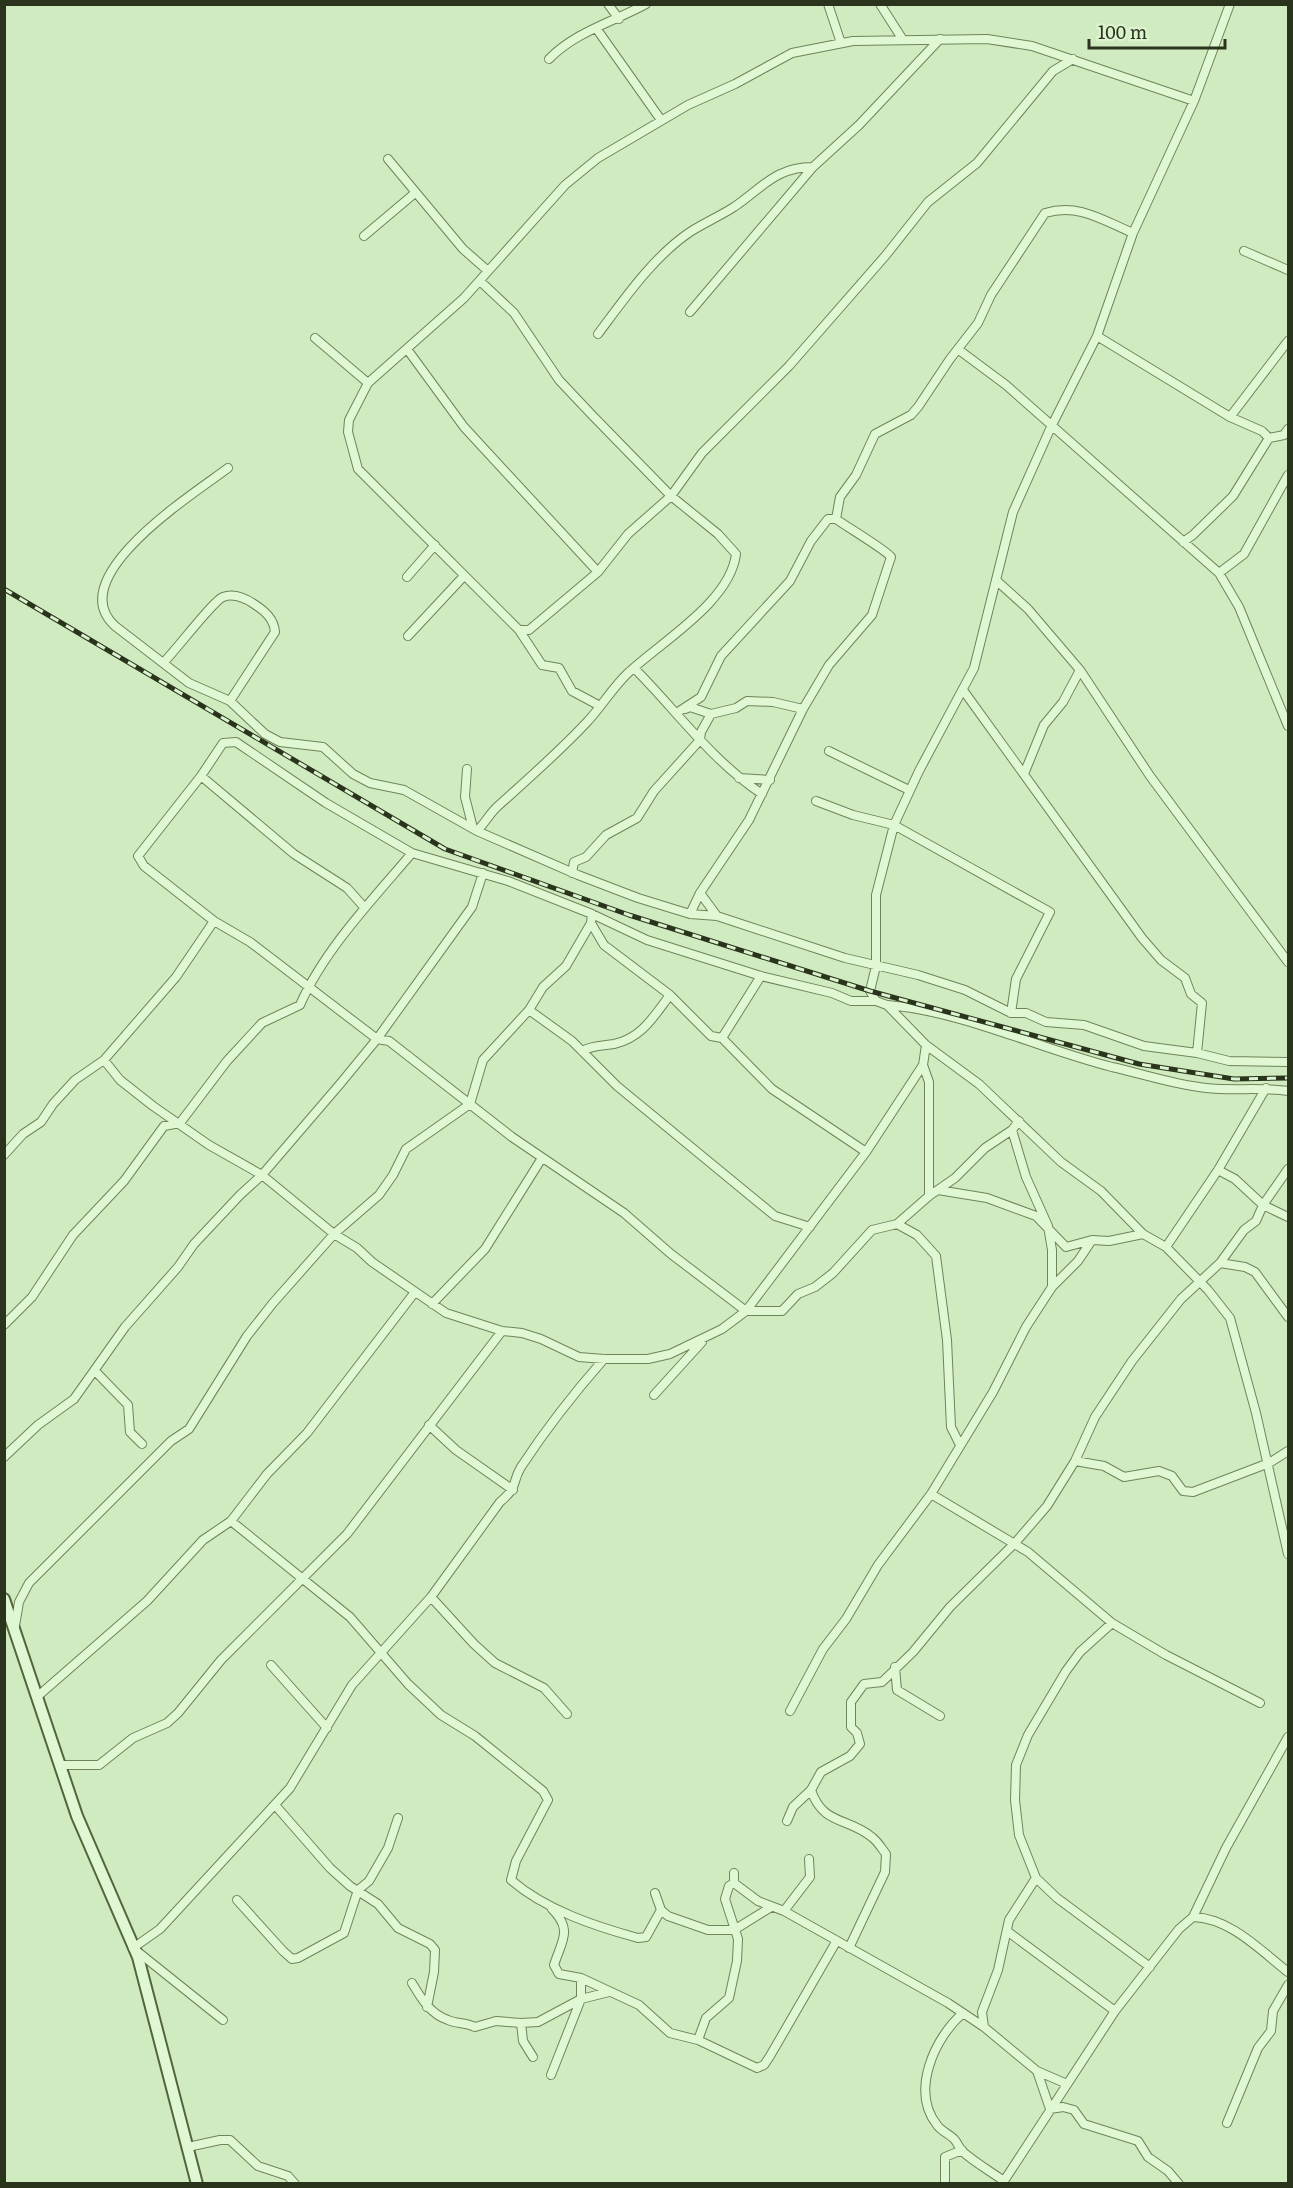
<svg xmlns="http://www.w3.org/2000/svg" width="1293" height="2188" font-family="Literata,serif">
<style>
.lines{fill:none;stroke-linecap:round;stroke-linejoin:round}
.street-casing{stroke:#708359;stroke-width:10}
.secondary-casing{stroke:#54653c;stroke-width:14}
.street{stroke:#e0f7d3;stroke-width:8}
.secondary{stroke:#e0f7d3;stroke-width:10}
.rail-casing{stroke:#2a341d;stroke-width:5}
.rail{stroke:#dcf3cf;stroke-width:3;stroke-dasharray:9;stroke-linecap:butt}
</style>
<rect width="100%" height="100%" fill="#d0ebc0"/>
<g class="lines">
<g class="street-casing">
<path id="street" d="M 608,4 L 619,19
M 828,4 L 841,43
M 880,4 L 903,40
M 1230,4 L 1194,101 L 1133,233 L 1097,336 L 1051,427 L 1013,512 L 974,668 L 919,771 L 894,825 L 876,895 L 876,966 L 870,991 L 876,1001 L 887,1005 L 926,1045 L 979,1084 L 1061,1162 L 1101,1191 L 1143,1234 L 1166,1247 L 1208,1290 L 1230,1318 L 1256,1413 L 1288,1554
M 596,28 L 661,120
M 549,59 C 575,32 613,22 646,4
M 388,159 L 463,249 L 488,271
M 364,236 L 415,193
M 1244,251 L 1288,270
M 690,312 L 813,167 L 859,125 L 940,39
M 598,334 C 625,298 653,257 690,232 C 704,223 720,216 734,207 C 763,187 776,167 813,167
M 1097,336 L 1230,417 L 1262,431 L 1269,438 L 1284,435 L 1288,429
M 315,338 L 368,383
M 407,349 L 464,427 L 598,572 L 628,534 L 671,496 L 702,453 L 789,366 L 886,255 L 928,202 L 977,163 L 1053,71 L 1073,59
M 959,350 L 1006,385 L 1219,573 L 1239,607 L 1288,726
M 1230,417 L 1288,341
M 228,468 C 195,493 61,577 115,626 L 189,683 L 230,701 L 265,734 L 280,742 L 323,747 L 353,774 L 370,783 L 404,790 L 477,831 L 578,875 L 638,898 L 690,914 L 717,916 L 845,958 L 918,975 L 965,990 L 1011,1013 L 1026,1013 L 1046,1022 L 1084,1025 L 1144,1046 L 1197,1053 L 1229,1061 L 1288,1062
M 1183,542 L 1193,535 L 1233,496 L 1269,438
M 598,572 L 529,630 L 519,630 L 358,469 L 348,432 L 349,420 L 368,383 L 464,298 L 565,185 L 598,158 L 688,105 L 735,84 L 792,53 L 853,41 L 987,39 L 1032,46 L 1194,101
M 1219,573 L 1244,554 L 1288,475
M 407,577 L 435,545
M 997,581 L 1028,609 L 1080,670 L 1150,776 L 1288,962
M 519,630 L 542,665 L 559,668 L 572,691 L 600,706
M 408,636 L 463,577
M 164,662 C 176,650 213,601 223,597 C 234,593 245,598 254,604 C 265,611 274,619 275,632 L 230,701
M 634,668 C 676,710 712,761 762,794
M 963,690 L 1142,938 L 1161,960 L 1185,978 L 1191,994 L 1202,1003 L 1197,1053
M 685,709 L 690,707 L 711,714 L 736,708 L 747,701 L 773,702 L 803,709
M 678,712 L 701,697 L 721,656 L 790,581 L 811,541 L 828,519 L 836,519 L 840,497 L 856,475 L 875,434 L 911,415 L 918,407 L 950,359 L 978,323 L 991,295 L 1045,213 C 1079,203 1102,220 1133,233
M 829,751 L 909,790
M 467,769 L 465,797 L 473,828
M 1024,774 L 1044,725 L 1063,702 L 1080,670
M 201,776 L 294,854 L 347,888 L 364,907
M 739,778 L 770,780
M 816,801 L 853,815 L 894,825 L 1050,912 L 1016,979 L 1011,1013
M 477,831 C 485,823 490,813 498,806 C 528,779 559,752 587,722 C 602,706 613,687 628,673 C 662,641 730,602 736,554 L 718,534 L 671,496 L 592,415 L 559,380 L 514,313 L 480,281
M 572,873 L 574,862 L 586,857 L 606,835 L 637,818 L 654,791 L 700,740 L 701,732 L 711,714
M 700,893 L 717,916
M 690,914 L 700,893 L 749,820 L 803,709 L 829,665 L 872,615 L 891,557 C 886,550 847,527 836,519
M 591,923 L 604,945 L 670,995 L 711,1036 L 722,1038 L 761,976
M 876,1001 L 851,1001 L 832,993 L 761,976 L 647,940 L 592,914 L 508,881 L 412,853 L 326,803 L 236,742 L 223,743 L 201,776 L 138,856 L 144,866 L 214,921 L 250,942 L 377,1039 L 389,1041 L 512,1137 L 624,1213 L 671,1254 L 746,1311 L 782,1311 L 798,1294 L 815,1287 L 833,1273 L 872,1230 L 897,1224 L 929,1196 L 955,1178 L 985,1148 L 1012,1130 L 1019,1121
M 888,1005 C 965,1012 1037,1048 1112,1067 C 1143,1074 1175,1085 1206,1088 C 1234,1091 1261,1087 1288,1091
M 529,1010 L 572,1041 L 617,1086 L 775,1216 L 810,1227
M 722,1038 L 772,1089 L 866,1152
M 582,1051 C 593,1045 602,1046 614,1044 C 642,1038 654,1016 670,995
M 104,1060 L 120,1080 L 153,1106 L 209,1145 L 262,1175 L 334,1234 L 357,1248 L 372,1262 L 446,1313 L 502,1331 L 522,1333 L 541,1339 L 579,1357 L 604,1359 L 648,1359 L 670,1354 L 722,1329 L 746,1311 L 866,1152 L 923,1065 L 926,1045
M 923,1065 L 929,1082 L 929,1196
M 1012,1130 L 1026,1177 L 1048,1226 L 1052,1250 L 1052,1287
M 4,1155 L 23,1134 L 41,1122 L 53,1104 L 75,1080 L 104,1060 L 176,977 L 214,921
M 1218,1170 L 1235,1179 L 1263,1205 L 1288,1217
M 938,1190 L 987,1198 L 1036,1216 L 1066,1247 L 1092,1240
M 897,1224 L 917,1235 L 936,1256 L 947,1340 L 951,1427 L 959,1443
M 1166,1247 L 1218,1170 L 1266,1088
M 1220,1263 L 1245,1267 L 1255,1272 L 1288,1317
M 415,1292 L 307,1433 L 267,1474 L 231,1521 L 350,1617 L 408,1684 L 441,1715 L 475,1736 L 543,1791 L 548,1800 L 516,1861 L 511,1880 C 546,1910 594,1926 638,1938 L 646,1937 L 661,1910
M 432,1304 L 485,1249 L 542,1158
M 4,1325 L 32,1297 L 73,1235 L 124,1181 L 164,1126 L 180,1123 L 227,1061 L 262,1023 L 300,1005 C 324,950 373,899 412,853
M 96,1372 L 128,1405 L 130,1432 L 142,1444
M 654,1395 L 702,1342
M 429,1425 L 456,1450 L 513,1490
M 4,1457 L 38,1425 L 74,1399 L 125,1327 L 178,1267 L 194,1244 L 240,1195 L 262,1175 L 340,1084 L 377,1039 L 472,907 L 483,873
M 1075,1461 L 1104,1466 L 1124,1477 L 1159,1471 L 1172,1476 L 1183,1491 L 1193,1492 L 1269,1463 L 1288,1451
M 931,1494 L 1028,1552 L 1112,1623 L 1166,1655 L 1260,1703
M 431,1597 L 474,1644 L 495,1663 L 544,1688 L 567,1714
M 1112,1623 L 1080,1652 L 1066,1671 L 1028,1735 L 1016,1765 L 1015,1800 L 1019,1835 L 1036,1878 L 1057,1898 L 1150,1967
M 15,1626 L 19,1602 L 29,1583 L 171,1441 L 189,1429 L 247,1336 L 273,1303 L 334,1234 L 379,1195 L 393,1175 L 406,1149 L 470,1104 L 483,1060 L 529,1010 L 543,987 L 566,966 L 591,923 L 592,914
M 271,1665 L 327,1728
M 895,1667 L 897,1690 L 940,1716
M 38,1696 L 147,1601 L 203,1540 L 231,1521
M 790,1711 L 823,1649 L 846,1619 L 878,1565 L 931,1494 L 993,1392 L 1026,1327 L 1052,1287 L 1078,1261 L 1092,1240 L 1109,1241 L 1143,1234
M 61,1765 L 99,1765 L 133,1738 L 167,1723 L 178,1713 L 221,1660 L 347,1534 L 502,1331
M 275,1805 L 330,1868 L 350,1886 L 378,1904 L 398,1928 L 430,1944 L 435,1950 L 434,1972 L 427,2007
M 787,1821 L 793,1807 L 811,1790
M 734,1873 L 734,1883 L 758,1901 L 784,1911 L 948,2003 L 984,2027 L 1037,2071 L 1067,2084
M 655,1893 L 661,1910 L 668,1916 L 708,1930 L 734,1930 L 771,1907
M 237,1900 L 283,1951 L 292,1959 L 298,1958 L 344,1933 L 358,1890 L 369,1881 L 388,1848 L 398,1818
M 552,1909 C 573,1930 562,1940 554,1965 L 559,1974 L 581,1978 L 639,2005 L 670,2033 L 698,2040 L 757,2068 L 764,2065 L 770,2056 L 836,1942
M 784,1911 L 810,1877 L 809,1859
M 1193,1917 C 1230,1918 1260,1950 1288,1972
M 1007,1931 L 1115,2011
M 849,1948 L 885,1872 L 886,1854 C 882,1849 878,1842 873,1838 C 849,1817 823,1826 811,1790 L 821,1772 L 850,1756 L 860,1744 L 857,1733 L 851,1727 L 851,1702 L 864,1684 L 882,1682 L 913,1652 L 950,1607 L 1015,1543 L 1047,1506 L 1075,1461 L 1095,1417 L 1132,1361 L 1181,1299 L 1220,1263 L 1244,1230 L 1256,1221 L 1263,1205 L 1288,1169
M 412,1983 C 421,1998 430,2014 448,2020 C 457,2024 464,2022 475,2027 L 496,2021 L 521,2023 L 523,2041 L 533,2057
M 963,2013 C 935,2037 910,2091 937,2125 C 941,2131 949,2134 954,2139 C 958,2143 959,2148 962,2151 C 974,2162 990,2171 1004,2181
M 223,2020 L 133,1948 L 160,1929 L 290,1788 L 352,1685 L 431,1597 L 500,1502 C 519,1486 511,1484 521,1467 C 546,1429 574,1393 604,1359
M 521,2023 L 538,2022 L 581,1999 L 609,1992
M 984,2027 L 982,2012 L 998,1970 L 1009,1920 L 1036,1878
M 698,2040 L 706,2018 L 729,1998 L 737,1961 L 738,1939 L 725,1899 L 729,1886 L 734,1883
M 1037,2071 L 1050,2109 L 1063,2107 L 1074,2110 L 1084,2124 L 1138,2141 L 1148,2157 L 1168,2171 L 1179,2184
M 551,2075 L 581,1999 L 581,1978
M 1227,2123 L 1258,2048 L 1271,2031 L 1273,2011 L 1288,1985
M 188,2147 L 220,2140 L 230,2140 L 258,2166 L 288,2176 L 295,2184
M 945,2184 L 945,2157 L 962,2150
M 1002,2184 L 1115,2011 L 1179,1929 L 1193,1917 L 1226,1848 L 1288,1737"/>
</g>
<g class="secondary-casing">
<path id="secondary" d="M 4,1599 L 77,1816 L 138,1957 L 197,2184"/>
</g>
<use href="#street" class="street"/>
<use href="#secondary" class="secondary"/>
<g class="rail-casing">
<path id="rail" d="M 4,589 L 445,849 L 629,915 L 870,991 L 1139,1064 L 1234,1079 L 1288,1078"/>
</g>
<use href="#rail" class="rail"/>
</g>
<rect width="1293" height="2188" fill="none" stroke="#2a341d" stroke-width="12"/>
<path d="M1089 39v9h136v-9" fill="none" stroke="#2a341d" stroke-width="3"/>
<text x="1098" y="39" font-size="18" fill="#2a341d" stroke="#dcf3cf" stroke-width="4.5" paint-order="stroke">100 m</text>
</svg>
